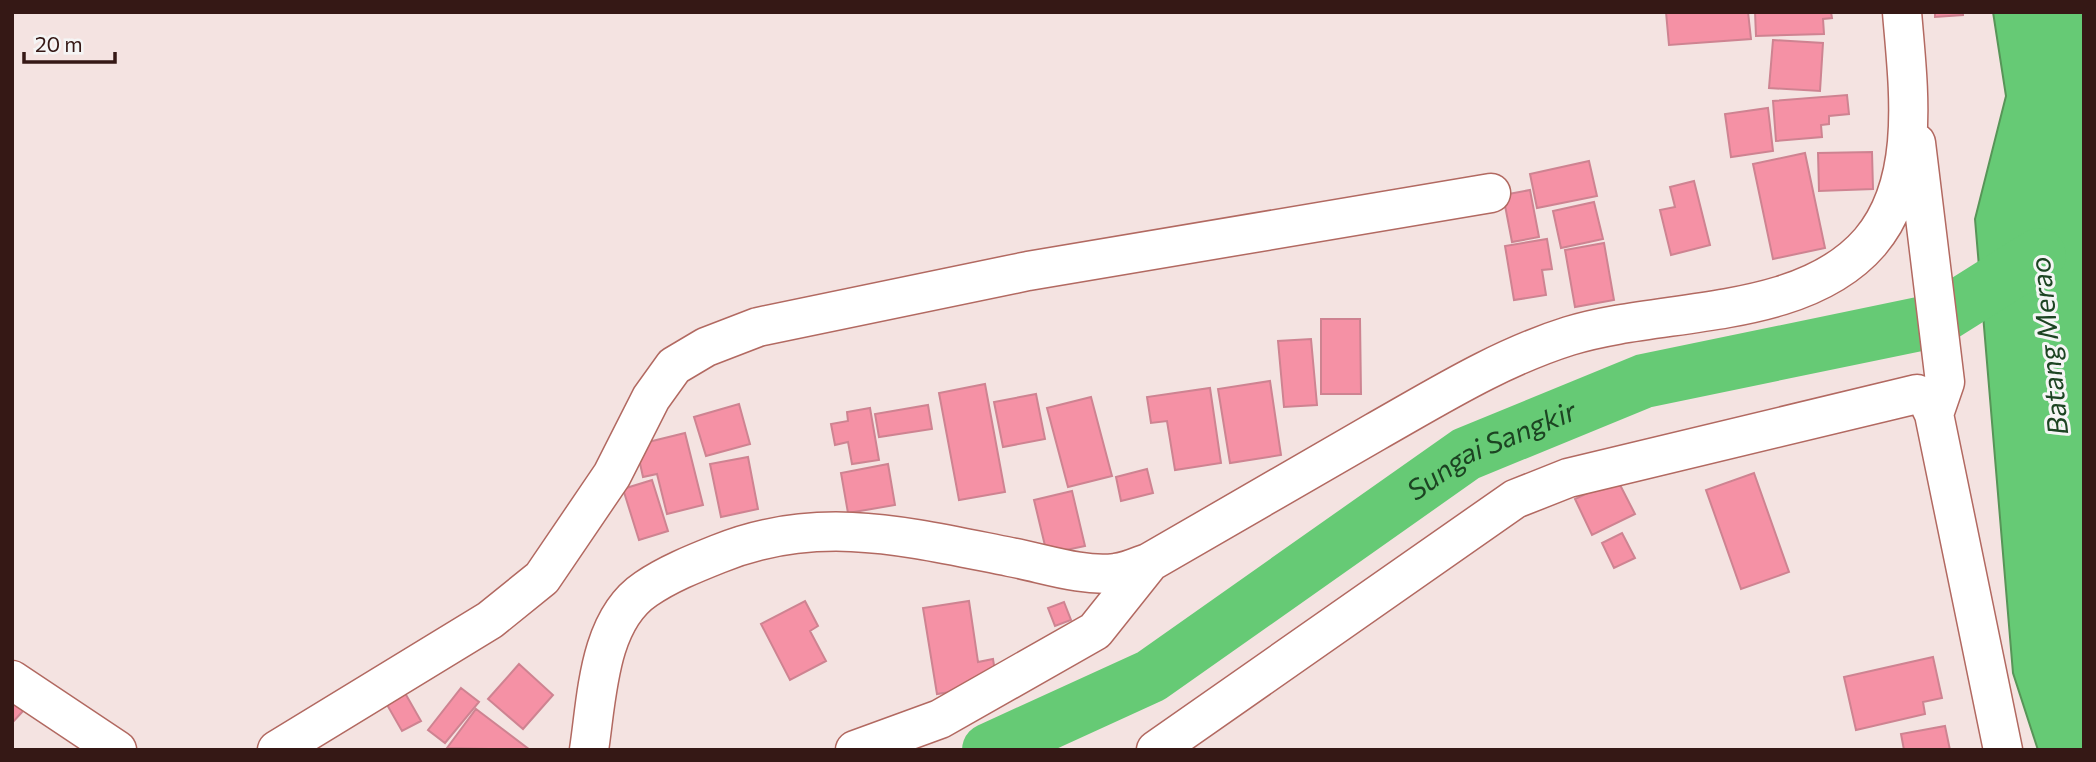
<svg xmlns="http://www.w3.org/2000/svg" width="2096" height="762" font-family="Commissioner,sans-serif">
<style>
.water{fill:#66ca75;stroke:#579558;stroke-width:2}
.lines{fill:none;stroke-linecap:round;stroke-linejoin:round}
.river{stroke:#66ca75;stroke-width:54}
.building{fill:#f591a5;stroke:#ce8391;stroke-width:2}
.minor-casing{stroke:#b26961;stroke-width:41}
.minor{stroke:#fff;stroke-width:38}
.labels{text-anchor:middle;stroke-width:6;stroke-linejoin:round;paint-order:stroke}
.water-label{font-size:28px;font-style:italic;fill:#1c4422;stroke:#f5f5f5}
</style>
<rect width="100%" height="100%" fill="#f4e3e1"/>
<path class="water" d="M 1993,12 L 2084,12 L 2084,750 L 2038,750 L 2013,673 L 1975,219 L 2006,96 Z"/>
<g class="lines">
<path class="river" id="s1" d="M 989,750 L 1151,676 L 1466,454 L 1644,381 L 1934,321 L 2039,255"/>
</g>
<path class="building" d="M 1666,12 L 1748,12 L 1751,39 L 1669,45 Z
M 1755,12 L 1831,12 L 1832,18 L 1823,19 L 1824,34 L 1756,36 Z
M 1935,12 L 1963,12 L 1963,15 L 1935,17 Z
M 1773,40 L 1823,43 L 1820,91 L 1769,88 Z
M 1847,95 L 1849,114 L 1829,116 L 1829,124 L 1821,125 L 1822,137 L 1776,141 L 1773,101 Z
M 1768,108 L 1773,151 L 1731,157 L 1725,114 Z
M 1872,152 L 1873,189 L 1819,191 L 1818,153 Z
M 1805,153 L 1825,248 L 1773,259 L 1753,164 Z
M 1589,161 L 1597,196 L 1537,208 L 1530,174 Z
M 1694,181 L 1710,245 L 1671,255 L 1660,210 L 1675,207 L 1670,187 Z
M 1530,190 L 1539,237 L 1512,242 L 1503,195 Z
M 1594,202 L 1603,239 L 1561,248 L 1553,211 Z
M 1547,239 L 1552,269 L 1542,270 L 1546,295 L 1514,300 L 1505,246 Z
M 1604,243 L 1614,300 L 1575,307 L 1565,250 Z
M 1321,319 L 1360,319 L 1361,394 L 1321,394 Z
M 1311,339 L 1317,405 L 1284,407 L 1278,341 Z
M 1270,381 L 1281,455 L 1230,463 L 1218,389 Z
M 985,384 L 1005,492 L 959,500 L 939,393 Z
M 1210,388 L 1221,463 L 1175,470 L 1167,421 L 1151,423 L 1147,397 Z
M 1036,394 L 1045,439 L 1003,447 L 994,402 Z
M 1091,397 L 1112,476 L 1068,487 L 1047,408 Z
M 739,404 L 750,444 L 706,456 L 694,417 Z
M 928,405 L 932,429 L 879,437 L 875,414 Z
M 870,408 L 879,460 L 852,464 L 848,442 L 835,445 L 831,424 L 848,421 L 847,412 Z
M 685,433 L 703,505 L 667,514 L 657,474 L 643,477 L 636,445 Z
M 748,457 L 758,509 L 721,517 L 710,464 Z
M 888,464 L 895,505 L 848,513 L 841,473 Z
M 1147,469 L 1153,493 L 1121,501 L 1116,477 Z
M 1754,473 L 1789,572 L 1741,589 L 1706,490 Z
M 1617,479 L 1635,514 L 1592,535 L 1575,499 Z
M 652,480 L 668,531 L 639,540 L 623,489 Z
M 1072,491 L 1085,546 L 1047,554 L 1034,500 Z
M 1622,533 L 1635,558 L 1614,568 L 1602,543 Z
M 805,601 L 818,626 L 810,631 L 826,661 L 790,680 L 761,624 Z
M 969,601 L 978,662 L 993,659 L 996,678 L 983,687 L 937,694 L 923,608 Z
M 1064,602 L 1071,620 L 1055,626 L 1048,608 Z
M 1933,657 L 1942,698 L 1923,702 L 1925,714 L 1856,730 L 1844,677 Z
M 519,664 L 553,695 L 523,729 L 488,699 Z
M 461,688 L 479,702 L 445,743 L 428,730 Z
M 405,693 L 421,721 L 402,731 L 386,703 Z
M 12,699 L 24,710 L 12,723 Z
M 476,709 L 530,750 L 447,748 Z
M 1945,726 L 1950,750 L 1904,750 L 1901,734 Z"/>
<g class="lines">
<g class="minor-casing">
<path id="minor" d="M 1916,143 L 1945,382 L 1934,414
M 12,680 L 117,750
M 277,750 L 490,620 L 542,578 L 612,475 L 651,398 L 674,366 L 706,347 L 758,327 L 1028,271 L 1491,193
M 589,750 C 597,698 598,621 646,589 C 668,574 693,564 718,554 C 818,513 909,537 1010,557 C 1043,563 1082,577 1115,573 C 1127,572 1139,566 1150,562 C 1225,519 1300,476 1375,432 C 1437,397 1499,358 1569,336 C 1663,307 1802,321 1870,242 C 1922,181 1908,86 1902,12
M 855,750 L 940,719 L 1095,631 L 1150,562
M 1156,750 L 1515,499 L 1568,478 L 1917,394 L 1927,399 L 1934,414 L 2003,750"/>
</g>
<use href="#minor" class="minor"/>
</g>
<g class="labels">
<g class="water-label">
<text transform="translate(2049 346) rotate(-96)" y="10">Batang Merao</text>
<text dy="10" stroke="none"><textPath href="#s1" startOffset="588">Sungai Sangkir</textPath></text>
</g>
</g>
<rect width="2096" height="762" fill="none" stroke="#351815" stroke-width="28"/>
<path d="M24 52v10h91v-10" fill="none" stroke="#351815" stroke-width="3.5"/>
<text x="35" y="52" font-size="21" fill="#351815" stroke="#f5f5f5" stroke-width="5" paint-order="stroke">20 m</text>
</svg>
